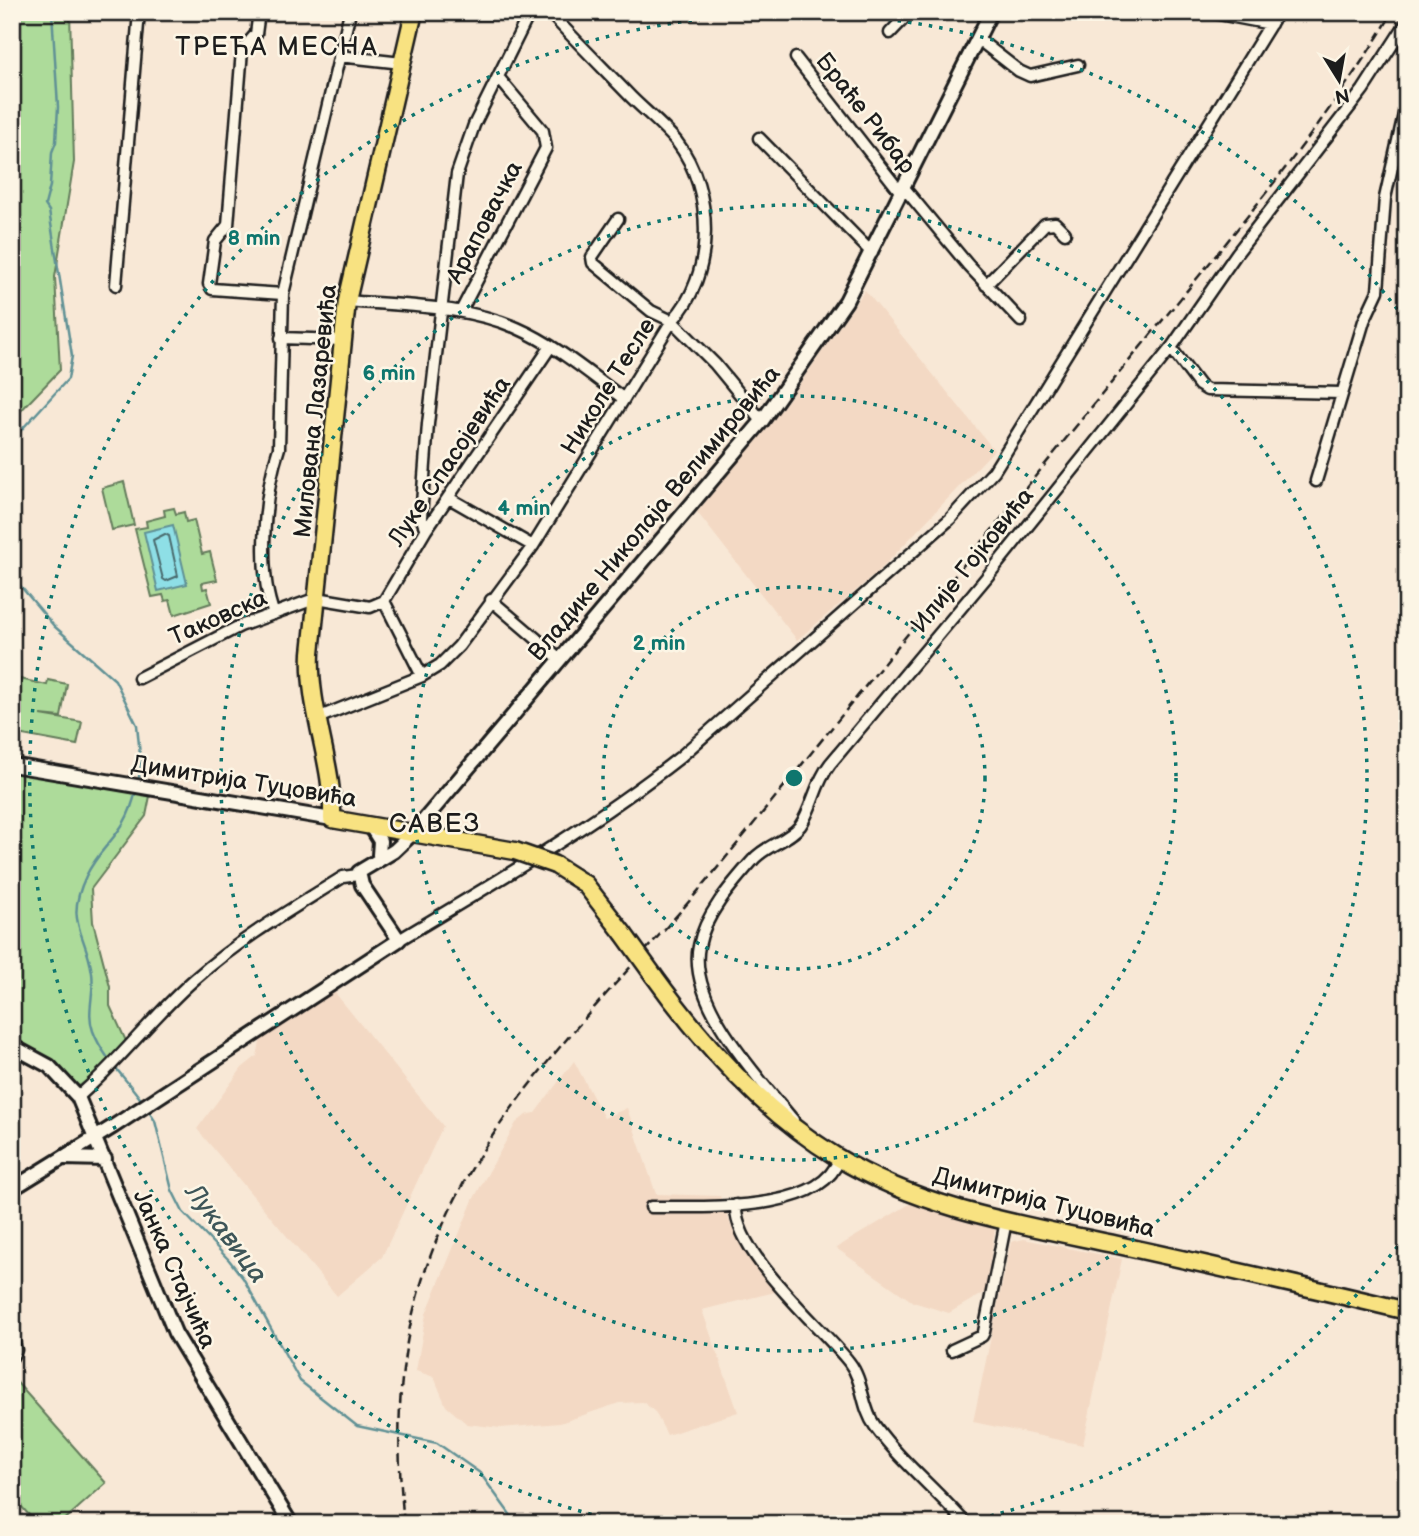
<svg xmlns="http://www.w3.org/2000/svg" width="1419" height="1536" font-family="'Balsamiq Sans',sans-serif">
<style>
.built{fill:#f3d9c4}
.green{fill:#addb9a;stroke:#647c5b;stroke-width:2}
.water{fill:#8edfe6;stroke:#609195;stroke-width:2}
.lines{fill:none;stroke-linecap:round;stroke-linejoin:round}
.shore{stroke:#4a6a6d;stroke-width:2}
.stream{stroke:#609195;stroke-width:2.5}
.minor-casing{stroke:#1c1c1c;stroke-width:15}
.tertiary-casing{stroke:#1c1c1c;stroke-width:18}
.primary-casing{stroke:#1c1c1c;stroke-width:21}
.minor{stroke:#fcf5e5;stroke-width:10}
.tertiary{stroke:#fcf5e5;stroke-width:12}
.primary{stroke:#f8e281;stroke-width:16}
.rail{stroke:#1c1c1c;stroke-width:2.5;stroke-dasharray:10 5;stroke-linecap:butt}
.primary-bridge-casing{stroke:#1c1c1c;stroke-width:21;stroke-linecap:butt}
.primary-bridge{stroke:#f8e281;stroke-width:16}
.ring{fill:none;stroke:#0f766e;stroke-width:3.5;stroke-dasharray:3.5 7}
.labels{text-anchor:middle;stroke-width:5;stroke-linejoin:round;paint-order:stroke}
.street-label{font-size:24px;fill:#1c1c1c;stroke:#fcf5e5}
.neighbourhood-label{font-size:26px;letter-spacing:2px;fill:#1c1c1c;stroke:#fcf5e5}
.water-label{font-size:26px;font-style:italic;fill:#3e5659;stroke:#fcf5e5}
.centre{fill:#0f766e;stroke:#fcf5e5;stroke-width:3.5}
.ring-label{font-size:21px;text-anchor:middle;font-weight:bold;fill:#0f766e;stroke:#fcf5e5;stroke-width:5;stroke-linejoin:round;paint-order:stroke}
</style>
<rect width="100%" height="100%" fill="#f8e8d6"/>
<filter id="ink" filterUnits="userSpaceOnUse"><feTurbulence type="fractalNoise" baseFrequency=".0143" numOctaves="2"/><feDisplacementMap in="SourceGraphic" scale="14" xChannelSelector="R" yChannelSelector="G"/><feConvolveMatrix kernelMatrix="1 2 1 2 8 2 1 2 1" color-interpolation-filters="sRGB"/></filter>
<g filter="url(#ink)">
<path class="built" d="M 865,290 L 994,450 L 878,572 L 797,640 L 697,512 L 787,402 Z
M 332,989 L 443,1126 L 382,1257 L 337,1296 L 197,1129 L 242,1068 L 257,1056 L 261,1038 Z
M 574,1061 L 604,1118 L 627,1108 L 656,1194 L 720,1196 L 732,1228 L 775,1292 L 702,1310 L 738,1412 L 667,1435 L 655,1412 L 643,1402 L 619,1403 L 560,1423 L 501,1428 L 467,1424 L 446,1406 L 434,1377 L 416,1371 L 426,1314 L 473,1200 L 516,1123 L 526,1115 L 535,1113 Z
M 913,1202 L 995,1229 L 985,1292 L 949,1313 L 913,1302 L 836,1248 Z
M 1024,1239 L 1122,1259 L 1083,1445 L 973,1422 L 1011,1242 Z"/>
<path class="green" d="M 12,12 L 70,12 L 74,162 L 55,277 L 60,370 L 12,420 Z
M 124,482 L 134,525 L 112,530 L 102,488 Z
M 174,508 L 176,514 L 184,512 L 186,522 L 194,520 L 202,554 L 210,552 L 217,580 L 202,583 L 203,589 L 207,588 L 211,603 L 174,615 L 170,600 L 165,601 L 163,595 L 152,597 L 135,529 L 147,527 L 146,521 L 165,516 L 164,510 Z
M 20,679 L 47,685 L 48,680 L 67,684 L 61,717 L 41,715 L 82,722 L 77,745 L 12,733 Z
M 12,770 L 150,796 L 146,816 L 91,889 L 93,922 L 110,987 L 110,1006 L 126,1041 L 100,1070 L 78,1087 L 49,1059 L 12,1039 Z
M 12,1377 L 106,1483 L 60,1524 L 37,1524 L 12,1496 Z"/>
<path class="water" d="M 173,525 L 187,584 L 158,591 L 144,532 Z"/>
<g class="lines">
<path class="shore" d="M 165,534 L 169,536 L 178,576 L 166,581 L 163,579 L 153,540 Z"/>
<path class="stream" d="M 12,440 L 68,379 L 72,356 L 49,211 L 45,205 L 50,186 L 52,152 L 56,142 L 58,107 L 52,12
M 12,576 L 54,626 L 115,680 L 137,725 L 141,765 L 138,783
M 136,790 C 126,836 103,841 86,876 C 64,923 86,931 92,973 C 95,993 86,1012 93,1031 C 103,1058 126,1078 142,1101
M 148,1110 L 155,1121 L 172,1190 L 183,1212 L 229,1260 L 243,1278 L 300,1381 L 357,1426 L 437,1443 L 480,1473 L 517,1524"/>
<g class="minor-casing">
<path id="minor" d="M 259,12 L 256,34 L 242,50 L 228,225 L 215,241 L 209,284 L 212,289 L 283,294
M 1208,12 L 1271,24
M 414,13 L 530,13
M 890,33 L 910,12
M 978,39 L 1019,71 L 1030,76 L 1078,65
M 339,56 L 402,63
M 796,58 L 902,194
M 759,138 L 872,253
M 905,189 L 968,265 L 1021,321
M 618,219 L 592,257 L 593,263 L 651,311 L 672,321 L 715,364 L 762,421
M 116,285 L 139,12
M 986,285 L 1045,224 L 1055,223 L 1065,233
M 347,301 C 403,306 464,305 517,328 C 556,345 590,374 624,399
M 461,311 L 546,148 L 543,131 L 498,77
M 281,338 L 342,340
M 1171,348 L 1199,385 L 1207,390 L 1342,393
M 1316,481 L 1364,321 L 1378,291 L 1385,198 L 1407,101
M 449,498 L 533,546
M 426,530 L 421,517 L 428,424 L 457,174 L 474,125 L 530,12
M 491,600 L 560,659
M 384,601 L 426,530 L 551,346
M 274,614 C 257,571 264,493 279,448 L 283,294 L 350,12
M 139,678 L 240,626 L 317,598 L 370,607 L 384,601 L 422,676
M 315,719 L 422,676 L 440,665 L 459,646 L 533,546 L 672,321 C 715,276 715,191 677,142 C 664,126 646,112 631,97 C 604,69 576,41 549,12
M 399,940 C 494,883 591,827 679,758 L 950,519 L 994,471 L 1278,12
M 78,1097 C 121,1060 154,1014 196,978 C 241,938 292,909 343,877 L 358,875
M 793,1120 C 759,1078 687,1003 699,946 C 705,914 732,884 753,860 C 766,845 788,841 800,826 C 813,808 814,785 830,764 L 986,578 L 1171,348 L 1237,253 L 1363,90 L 1407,22
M 736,1205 C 733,1253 821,1326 849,1362 C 864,1381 861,1407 875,1426 C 901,1462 937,1490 966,1524
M 651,1207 C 698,1206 821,1215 839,1159
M 12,1337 L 16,1350 L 12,1357
M 952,1350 L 982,1336 L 984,1332 L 1006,1221"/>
</g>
<g class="tertiary-casing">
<path id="tertiary" d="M 12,765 L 332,819
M 370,825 L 380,841 L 379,855
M 12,1046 L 49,1066 L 78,1097 L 175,1333 L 291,1524
M 64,1158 L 105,1159
M 12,1189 L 114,1126 L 399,940 L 362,885 L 359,872 L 394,851 L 414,832 L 762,421 L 846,301 L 991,12"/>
</g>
<g class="primary-casing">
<path id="primary" d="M 414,12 L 347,301 L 311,653 C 308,710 334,763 332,819 L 515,851
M 555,865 L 585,884 L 623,933
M 654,976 C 704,1045 763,1112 837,1157 C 921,1209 1023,1225 1118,1245 C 1214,1266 1311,1288 1407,1311"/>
</g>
<use href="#minor" class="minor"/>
<use href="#tertiary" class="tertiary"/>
<use href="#primary" class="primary"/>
<path class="rail" d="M 404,1524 C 393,1410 399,1321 447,1216 C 507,1086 624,981 714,872 C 848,709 979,545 1112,382 C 1209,262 1313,145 1393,12"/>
<g class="primary-bridge-casing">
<path id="primary-bridge" d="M 515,851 L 555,865
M 623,933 L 654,976"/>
</g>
<use href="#primary-bridge" class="primary-bridge"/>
</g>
</g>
<g class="ring">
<circle cx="794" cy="778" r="191"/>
<circle cx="794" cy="778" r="382"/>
<circle cx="794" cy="778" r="573"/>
<path d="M1404 1238A764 764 0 0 1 966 1522M622 1522A764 764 0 1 1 1404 318"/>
</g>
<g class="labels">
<g class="street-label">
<text transform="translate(866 113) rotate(52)" y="8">Браће Рибар</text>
<text transform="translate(484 222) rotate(-62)" y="8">Араповачка</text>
<text transform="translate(608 386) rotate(-58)" y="8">Николе Тесле</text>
<text transform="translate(315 411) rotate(-84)" y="8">Милована Лазаревића</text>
<text transform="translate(449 461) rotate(-56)" y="8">Луке Спасојевића</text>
<text transform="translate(654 513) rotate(-50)" y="8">Владике Николаја Велимировића</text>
<text transform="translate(972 560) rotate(-51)" y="8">Илије Гојковића</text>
<text transform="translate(218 617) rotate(-24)" y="8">Таковска</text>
<text transform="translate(244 781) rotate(9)" y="8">Димитрија Туцовића</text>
<text transform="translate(1044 1202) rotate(14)" y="8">Димитрија Туцовића</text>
<text transform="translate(175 1269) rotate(66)" y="8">Јанка Стајчића</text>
</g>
<g class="neighbourhood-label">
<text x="277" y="55">ТРЕЋА МЕСНА</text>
<text x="435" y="832">САВЕЗ</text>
</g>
<g class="water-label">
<text transform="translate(227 1233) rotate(53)" y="9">Лукавица</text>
</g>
</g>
<circle cx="794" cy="778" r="10" class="centre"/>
<g class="ring-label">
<text x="254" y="245">8 min</text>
<text x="389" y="380">6 min</text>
<text x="524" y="515">4 min</text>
<text x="659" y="650">2 min</text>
</g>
<rect width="1419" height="1536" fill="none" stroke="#fcf5e5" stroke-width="42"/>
<rect x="21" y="21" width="1377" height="1494" fill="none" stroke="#1c1c1c" stroke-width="2.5" filter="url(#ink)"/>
<g transform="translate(1339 80) rotate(169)" stroke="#fcf5e5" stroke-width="5" paint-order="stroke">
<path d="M0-5L12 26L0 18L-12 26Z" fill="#1c1c1c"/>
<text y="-10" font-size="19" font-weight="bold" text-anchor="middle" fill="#1c1c1c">N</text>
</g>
</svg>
